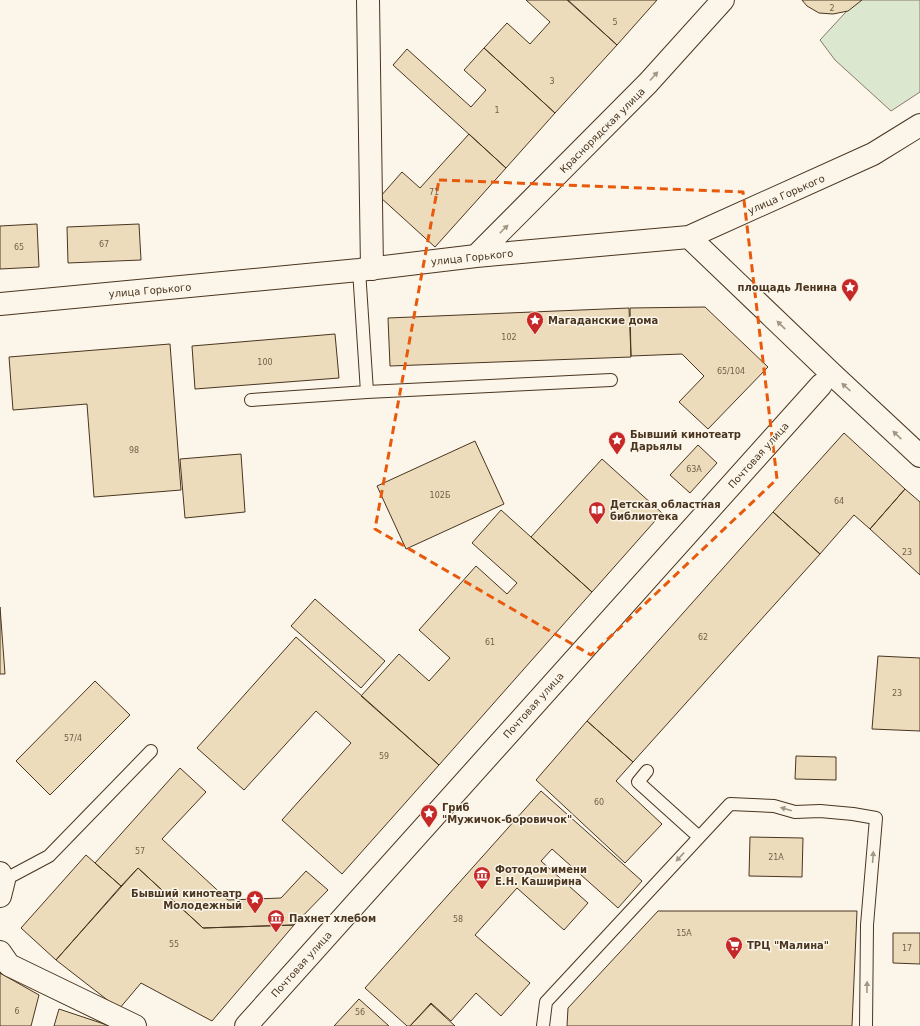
<svg xmlns="http://www.w3.org/2000/svg" width="920" height="1026" font-family="'DejaVu Sans',sans-serif">
<style>
.green{fill:#dce7d0;stroke:#887966}
.building{fill:#ecdcbc;stroke:#4a3520}
.lines{fill:none;stroke-linecap:round;stroke-linejoin:round}
.lane-casing{stroke:#4a3520;stroke-width:14}
.street-casing{stroke:#4a3520;stroke-width:24}
.secondary-casing{stroke:#4a3520;stroke-width:24}
.lane{stroke:#fbf6e9;stroke-width:12}
.street{stroke:#fbf6e9;stroke-width:22}
.secondary{stroke:#fbf6e9;stroke-width:22}
.oneway{fill:#a29684}
.marked{fill:none;stroke:#e8590c;stroke-width:3;stroke-dasharray:8 5;stroke-linejoin:round}
.labels{text-anchor:middle;stroke-width:3;stroke-linejoin:round;paint-order:stroke}
.number-label{font-size:8px;fill:#725f47}
.street-label{font-size:10px;fill:#4a3520;stroke:#fbf6e9}
.poi-label{font-size:10px;font-weight:bold;fill:#4a3520;stroke:#fbf6e9;text-anchor:start}
</style>
<rect width="100%" height="100%" fill="#fbf6e9"/>
<path class="green" d="M 857,0 L 920,0 L 920,92 L 891,111 L 835,60 L 820,40 Z"/>
<path class="building" d="M 526,0 L 567,0 L 617,45 L 555,113 L 484,48 L 507,23 L 530,44 L 550,22 Z
M 568,0 L 657,0 L 617,45 Z
M 802,0 L 862,0 L 848,11 L 833,14 L 819,13 L 807,6 Z
M 484,48 L 555,113 L 506,168 L 393,65 L 407,49 L 471,107 L 486,90 L 464,70 Z
M 469,134 L 506,168 L 435,247 L 380,197 L 402,172 L 420,188 Z
M 37,224 L 39,267 L 0,269 L 0,226 Z
M 139,224 L 141,260 L 68,263 L 67,227 Z
M 705,307 L 768,367 L 708,429 L 679,402 L 704,376 L 682,354 L 631,356 L 630,308 Z
M 629,308 L 631,357 L 390,366 L 388,318 Z
M 335,334 L 339,378 L 195,389 L 192,346 Z
M 170,344 L 181,490 L 94,497 L 87,404 L 13,410 L 9,357 Z
M 844,433 L 905,489 L 870,529 L 854,515 L 820,554 L 773,512 Z
M 475,441 L 504,504 L 406,549 L 377,486 Z
M 698,445 L 717,463 L 690,493 L 670,475 Z
M 241,454 L 245,512 L 185,518 L 180,459 Z
M 602,459 L 662,513 L 592,592 L 531,537 Z
M 905,489 L 920,502 L 920,575 L 870,529 Z
M 501,510 L 592,592 L 439,765 L 361,696 L 399,654 L 429,681 L 450,658 L 419,630 L 476,566 L 507,594 L 517,583 L 472,543 Z
M 773,512 L 820,554 L 633,762 L 587,721 Z
M 315,599 L 385,661 L 361,688 L 291,626 Z
M 0,607 L 5,674 L 0,674 Z
M 296,637 L 439,765 L 342,874 L 282,820 L 351,743 L 316,711 L 244,790 L 197,748 Z
M 878,656 L 920,658 L 920,731 L 872,729 Z
M 95,681 L 130,715 L 50,795 L 16,761 Z
M 587,721 L 633,762 L 616,781 L 662,824 L 625,863 L 536,780 Z
M 796,756 L 836,757 L 836,780 L 795,779 Z
M 180,768 L 206,792 L 162,839 L 228,900 L 281,898 L 306,871 L 328,890 L 294,925 L 203,928 L 138,868 L 121,886 L 95,863 Z
M 541,791 L 642,881 L 618,908 L 552,849 L 541,861 L 588,903 L 564,930 L 517,888 L 475,935 L 530,983 L 501,1016 L 476,993 L 451,1021 L 431,1003 L 410,1026 L 407,1026 L 365,988 Z
M 750,837 L 803,838 L 802,877 L 749,876 Z
M 86,855 L 121,886 L 56,960 L 21,928 Z
M 138,868 L 203,928 L 294,925 L 212,1021 L 141,983 L 119,1009 L 56,960 Z
M 658,911 L 857,911 L 852,1026 L 567,1026 L 568,1008 Z
M 893,933 L 920,933 L 920,964 L 893,963 Z
M 0,973 L 39,995 L 31,1026 L 0,1026 Z
M 359,999 L 389,1026 L 334,1026 Z
M 431,1004 L 455,1026 L 410,1026 Z
M 59,1009 L 110,1026 L 54,1026 Z"/>
<g class="lines">
<g class="lane-casing">
<path id="lane" d="M 359,270 L 367,392 L 611,380
M 251,400 L 367,392
M 647,771 L 638,782 L 699,837
M 4,880 L 49,856 L 151,751
M 543,1026 L 546,1002 L 730,804 L 774,806 L 795,812 L 820,811 L 853,814 L 876,818 L 867,925 L 866,1026"/>
</g>
<g class="street-casing">
<path id="street" d="M 368,0 L 372,269
M 0,873 L 4,880 L 0,896
M 0,952 L 9,965 L 135,1026
M 246,1026 L 821,385"/>
</g>
<g class="secondary-casing">
<path id="secondary" d="M 689,237 L 832,374 L 920,456
M 476,256 L 648,83 L 723,0
M 0,304 L 359,270 L 476,256 L 689,237 L 873,154 L 920,125"/>
</g>
<use href="#lane" class="lane"/>
<use href="#street" class="street"/>
<use href="#secondary" class="secondary"/>
</g>
<defs><path id="oneway-solid" d="M-6-.8H1V-3.2L6.5 0L1 3.2V.8H-6Z"/></defs>
<g class="oneway">
<use href="#oneway-solid" transform="translate(654 76) rotate(-48)"/>
<use href="#oneway-solid" transform="translate(504 229) rotate(-45)"/>
<use href="#oneway-solid" transform="translate(781 325) rotate(-136)"/>
<use href="#oneway-solid" transform="translate(846 387) rotate(-138)"/>
<use href="#oneway-solid" transform="translate(897 435) rotate(-137)"/>
<use href="#oneway-solid" transform="translate(786 809) rotate(-164)"/>
<use href="#oneway-solid" transform="translate(680 857) rotate(133)"/>
<use href="#oneway-solid" transform="translate(873 857) rotate(-86)"/>
<use href="#oneway-solid" transform="translate(867 987) rotate(-89)"/>
</g>
<path class="marked" d="M 439,180 L 743,192 L 777,479 L 591,655 L 375,529 Z"/>
<defs>
<g id="sight-pin" transform="scale(0.9)"><path d="M0 17L-7.5 6A9.5 9.5 0 1 1 7.5 6Z" fill="#c62828" stroke="#fbf6e9"/><path d="M0-6L1.8-2.2L6-1.7L2.9 1.2L3.7 5.4L0 3.3L-3.7 5.4L-2.9 1.2L-6-1.7L-1.8-2.2Z" fill="#fff"/></g>
<g id="library-pin" transform="scale(0.9)"><path d="M0 17L-7.5 6A9.5 9.5 0 1 1 7.5 6Z" fill="#c62828" stroke="#fbf6e9"/><path d="M-6-4Q-3-5.5-.7-3.5V5Q-3 3-6 4ZM6-4Q3-5.5 .7-3.5V5Q3 3 6 4Z" fill="#fff"/></g>
<g id="museum-pin" transform="scale(0.9)"><path d="M0 17L-7.5 6A9.5 9.5 0 1 1 7.5 6Z" fill="#c62828" stroke="#fbf6e9"/><path d="M0-6L6-3V-2H-6V-3ZM-5-1h2V3h-2ZM-1-1h2V3h-2ZM3-1h2V3H3ZM-6 4H6V6H-6Z" fill="#fff"/></g>
<g id="supermarket-pin" transform="scale(0.9)"><path d="M0 17L-7.5 6A9.5 9.5 0 1 1 7.5 6Z" fill="#c62828" stroke="#fbf6e9"/><path d="M-6-5.5h2.5l.6 2H6L4.5 2H-2.5L-4.4-4H-6ZM-1.5 3.2a1.3 1.3 0 1 0 .1 0ZM3 3.2a1.3 1.3 0 1 0 .1 0Z" fill="#fff"/></g>
</defs>
<g fill-rule="evenodd">
<use href="#sight-pin" x="850" y="287"/>
<use href="#sight-pin" x="535" y="320"/>
<use href="#sight-pin" x="617" y="440"/>
<use href="#library-pin" x="597" y="510"/>
<use href="#sight-pin" x="429" y="813"/>
<use href="#museum-pin" x="482" y="875"/>
<use href="#sight-pin" x="255" y="899"/>
<use href="#museum-pin" x="276" y="918"/>
<use href="#supermarket-pin" x="734" y="945"/>
</g>
<g class="labels">
<g class="number-label">
<text x="832" y="11">2</text>
<text x="615" y="25">5</text>
<text x="552" y="84">3</text>
<text x="497" y="113">1</text>
<text x="434" y="195">71</text>
<text x="104" y="247">67</text>
<text x="19" y="250">65</text>
<text x="509" y="340">102</text>
<text x="265" y="365">100</text>
<text x="731" y="374">65/104</text>
<text x="134" y="453">98</text>
<text x="694" y="472">63А</text>
<text x="440" y="498">102Б</text>
<text x="839" y="504">64</text>
<text x="907" y="555">23</text>
<text x="703" y="640">62</text>
<text x="490" y="645">61</text>
<text x="897" y="696">23</text>
<text x="73" y="741">57/4</text>
<text x="384" y="759">59</text>
<text x="599" y="805">60</text>
<text x="140" y="854">57</text>
<text x="776" y="860">21А</text>
<text x="458" y="922">58</text>
<text x="684" y="936">15А</text>
<text x="174" y="947">55</text>
<text x="907" y="951">17</text>
<text x="17" y="1014">6</text>
<text x="360" y="1015">56</text>
</g>
<g class="street-label">
<text transform="translate(602 130) rotate(-45)" y="4">Краснорядская улица</text>
<text transform="translate(786 194) rotate(-24)" y="4">улица Горького</text>
<text transform="translate(472 257) rotate(-6)" y="4">улица Горького</text>
<text transform="translate(150 290) rotate(-5)" y="4">улица Горького</text>
<text transform="translate(758 455) rotate(-48)" y="4">Почтовая улица</text>
<text transform="translate(533 705) rotate(-48)" y="4">Почтовая улица</text>
<text transform="translate(301 964) rotate(-48)" y="4">Почтовая улица</text>
</g>
<g class="poi-label">
<text x="837" y="291" text-anchor="end">площадь Ленина</text>
<text x="548" y="324">Магаданские дома</text>
<text x="630" y="438">Бывший кинотеатр<tspan x="630" dy="12">Дарьялы</tspan></text>
<text x="610" y="508">Детская областная<tspan x="610" dy="12">библиотека</tspan></text>
<text x="442" y="811">Гриб<tspan x="442" dy="12">"Мужичок-боровичок"</tspan></text>
<text x="495" y="873">Фотодом имени<tspan x="495" dy="12">Е.Н. Каширина</tspan></text>
<text x="242" y="897" text-anchor="end">Бывший кинотеатр<tspan x="242" dy="12">Молодежный</tspan></text>
<text x="289" y="922">Пахнет хлебом</text>
<text x="747" y="949">ТРЦ "Малина"</text>
</g>
</g>
</svg>
